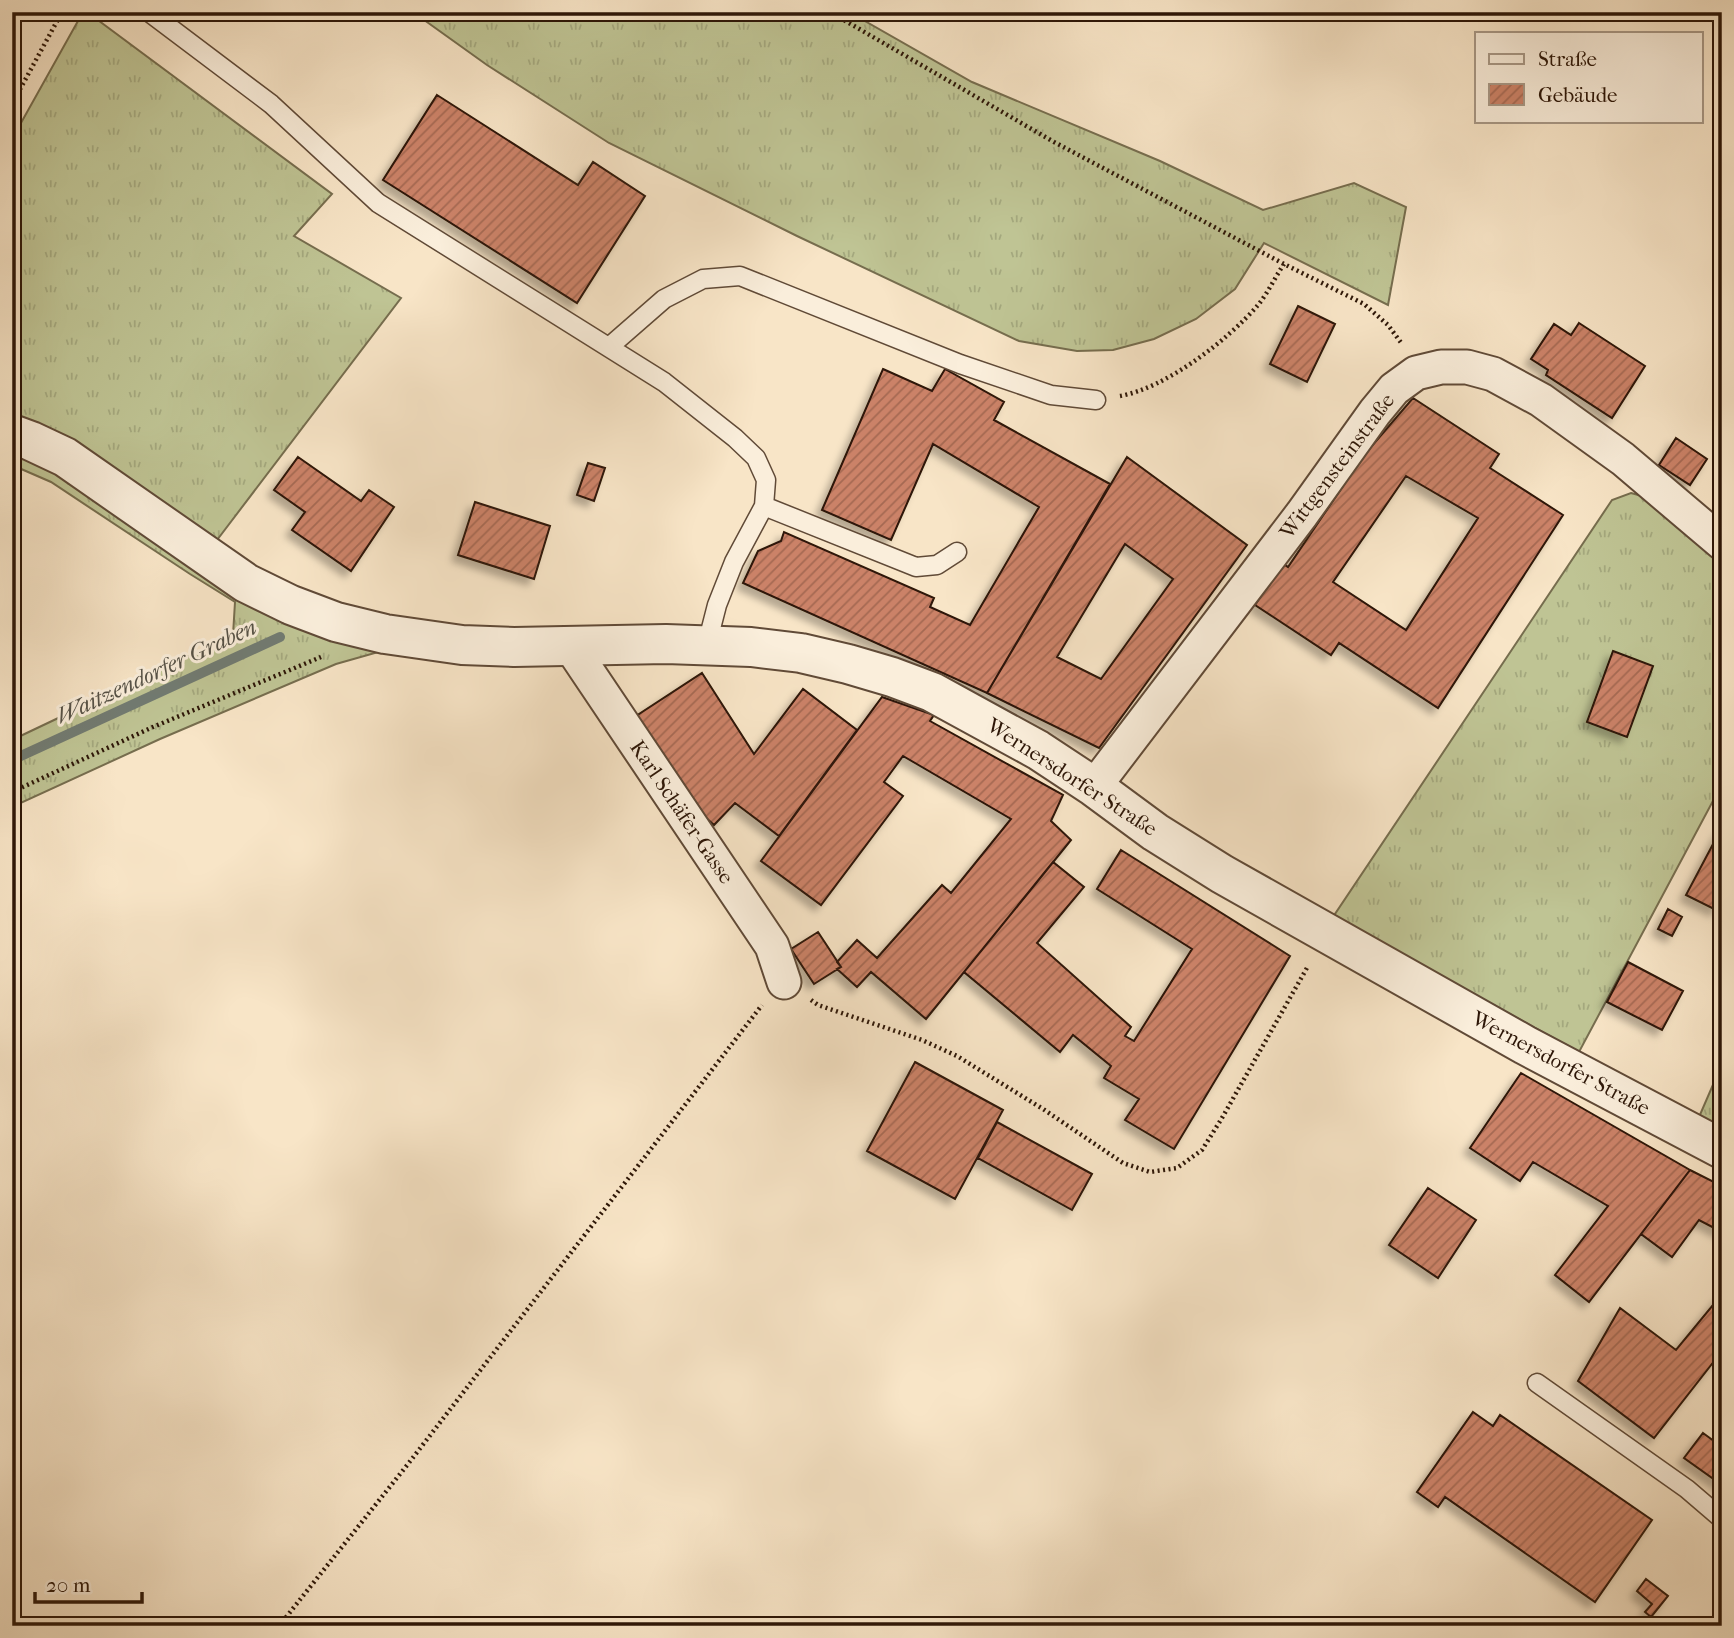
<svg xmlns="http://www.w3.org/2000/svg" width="1734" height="1638" font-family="'IM FELL French Canon',serif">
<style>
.grass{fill:url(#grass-tufts);stroke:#766d4e;stroke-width:2}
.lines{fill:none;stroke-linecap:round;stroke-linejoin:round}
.stream{stroke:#717b72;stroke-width:10}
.building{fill:url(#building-hatch);stroke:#2d1607;stroke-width:2;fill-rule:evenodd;filter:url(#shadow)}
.service-casing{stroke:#604a37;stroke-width:21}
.minor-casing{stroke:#604a37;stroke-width:37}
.tertiary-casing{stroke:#604a37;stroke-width:42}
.path{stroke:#2d1607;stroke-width:4.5;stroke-dasharray:2 3.5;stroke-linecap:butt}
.service{stroke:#faeedb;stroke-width:18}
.minor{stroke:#faeedb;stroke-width:33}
.tertiary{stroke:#faeedb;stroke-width:38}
.labels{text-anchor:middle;stroke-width:6;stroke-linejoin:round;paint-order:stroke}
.street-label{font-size:21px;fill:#2d1607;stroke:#faeedb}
.water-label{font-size:23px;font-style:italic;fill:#555146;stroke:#faeedb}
</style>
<defs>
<pattern id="grass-tufts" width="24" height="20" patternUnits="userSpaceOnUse" patternTransform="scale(1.75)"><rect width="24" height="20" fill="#bfc494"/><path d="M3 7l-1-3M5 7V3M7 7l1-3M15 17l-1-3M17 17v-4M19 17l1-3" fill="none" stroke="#a4a87e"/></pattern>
<pattern id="building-hatch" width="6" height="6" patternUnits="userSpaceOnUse" patternTransform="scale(1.75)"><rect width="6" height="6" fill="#cb8267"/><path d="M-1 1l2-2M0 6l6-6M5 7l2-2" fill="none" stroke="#a56953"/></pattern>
<filter id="shadow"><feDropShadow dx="-6" dy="6" stdDeviation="3.5" flood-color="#0004"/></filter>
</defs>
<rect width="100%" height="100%" fill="#f8e5c7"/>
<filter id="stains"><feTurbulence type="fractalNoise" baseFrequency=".00286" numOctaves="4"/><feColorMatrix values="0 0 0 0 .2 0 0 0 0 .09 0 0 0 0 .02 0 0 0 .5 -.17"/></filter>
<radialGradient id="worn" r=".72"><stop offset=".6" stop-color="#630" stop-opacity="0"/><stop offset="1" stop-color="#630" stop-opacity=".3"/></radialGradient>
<path class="grass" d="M 83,12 L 87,12 L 332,194 L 294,236 L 401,298 L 214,544 L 12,422 L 12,139 Z
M 413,12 L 849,12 L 972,82 L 1160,161 L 1263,210 L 1354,183 L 1406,207 L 1388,305 L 1264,243 L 1235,289 L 1196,319 L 1154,339 L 1113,350 L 1077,351 L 1019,341 L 797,236 L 609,143 L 487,65 Z
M 12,451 L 24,455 L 382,651 L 336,664 L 160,739 L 12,807 L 12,740 L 233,635 L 235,602 L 190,574 L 51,482 L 12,465 Z
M 1631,493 L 1649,498 L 1722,559 L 1722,784 L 1579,1052 L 1333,917 L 1612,500 Z
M 1722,1064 L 1722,1129 L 1699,1117 Z"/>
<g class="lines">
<path class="stream" d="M 12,760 L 280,637"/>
</g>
<path class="building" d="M 437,95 L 578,185 L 593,162 L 645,196 L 577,303 L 383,180 Z
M 1298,306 L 1335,324 L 1307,382 L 1270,364 Z
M 1579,323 L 1645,366 L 1612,418 L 1546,375 L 1548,370 L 1531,359 L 1554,324 L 1571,335 Z
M 883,369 L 932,391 L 945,369 L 1004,402 L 994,420 L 1110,484 L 987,693 L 743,583 L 758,551 L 781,541 L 784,532 L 934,598 L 930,607 L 970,625 L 1039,507 L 933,444 L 891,540 L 822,510 Z
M 1413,398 L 1499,454 L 1490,468 L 1563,515 L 1438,708 L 1339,643 L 1331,655 L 1255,605 L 1282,563 L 1288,567 L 1364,455 ZM 1406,476 L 1478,518 L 1406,630 L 1333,582 Z
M 1676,438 L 1707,459 L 1690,485 L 1659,465 Z
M 298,457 L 361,501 L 369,490 L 394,507 L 351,571 L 292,530 L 305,512 L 274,490 Z
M 1127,457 L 1247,545 L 1099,748 L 987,693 ZM 1125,544 L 1173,579 L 1101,679 L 1057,657 Z
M 588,463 L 605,468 L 594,501 L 577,495 Z
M 475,502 L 550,526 L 534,579 L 458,555 Z
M 1613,651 L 1653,666 L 1627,737 L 1587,722 Z
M 702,673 L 754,754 L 803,689 L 857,730 L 779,836 L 735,803 L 714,825 L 696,809 L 636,716 Z
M 882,697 L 934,715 L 930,721 L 1063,795 L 1051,821 L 1071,840 L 926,1019 L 871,972 L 857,987 L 837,969 L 841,967 L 837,962 L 857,940 L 877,958 L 942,885 L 951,893 L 1011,819 L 903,756 L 884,782 L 903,796 L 821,905 L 761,861 Z
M 1721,829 L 1722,899 L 1716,910 L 1686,895 Z
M 1121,850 L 1290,956 L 1174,1149 L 1125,1120 L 1139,1099 L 1104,1078 L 1111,1066 L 1073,1035 L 1060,1052 L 964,972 L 1053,862 L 1084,887 L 1037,943 L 1131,1027 L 1125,1036 L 1134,1041 L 1192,949 L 1097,889 Z
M 1668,909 L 1682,917 L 1672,936 L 1658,929 Z
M 818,932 L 841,967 L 814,984 L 791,949 Z
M 1628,962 L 1683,991 L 1662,1030 L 1607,1002 Z
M 915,1062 L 1003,1110 L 955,1199 L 867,1151 Z
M 1521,1073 L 1690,1170 L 1589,1302 L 1555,1275 L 1608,1206 L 1533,1162 L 1520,1181 L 1470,1148 Z
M 997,1122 L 1092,1174 L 1072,1210 L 978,1158 Z
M 1690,1170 L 1722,1186 L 1722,1232 L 1699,1220 L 1672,1257 L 1641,1234 Z
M 1428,1188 L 1476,1220 L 1438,1278 L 1389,1245 Z
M 1722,1294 L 1722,1351 L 1654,1438 L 1578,1381 L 1620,1308 L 1676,1350 Z
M 1473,1412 L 1493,1426 L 1500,1415 L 1652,1520 L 1595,1602 L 1445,1497 L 1438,1507 L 1417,1492 Z
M 1703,1433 L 1722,1447 L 1722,1485 L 1684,1458 Z
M 1646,1579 L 1668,1596 L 1651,1617 L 1645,1612 L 1652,1604 L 1637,1591 Z"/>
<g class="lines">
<g class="service-casing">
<path id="service" d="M 149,12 L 271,104 L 378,203 L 664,382 L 735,438 L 756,458 L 766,480 L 764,506 L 734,562 L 717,605 L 707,644
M 609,347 L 664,299 L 703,279 L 740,276 L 960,364 L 1051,395 L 1096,400
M 764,506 L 916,567 L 937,565 L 957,552
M 1537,1383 L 1687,1489 L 1722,1519"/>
</g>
<g class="minor-casing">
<path id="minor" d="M 571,647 L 772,946 L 784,982
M 1094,787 L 1302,514 L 1375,412 L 1394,389 L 1416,373 L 1441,367 L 1467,367 L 1493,374 L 1541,400 L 1623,459 L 1722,543"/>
</g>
<g class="tertiary-casing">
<path id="tertiary" d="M 12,434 L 31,441 L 65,457 L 246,583 L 291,605 L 336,622 L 385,634 L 462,645 L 514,647 L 666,644 L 751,647 L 801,653 L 848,664 L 892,677 L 932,692 L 1038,750 L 1094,787 L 1155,832 L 1222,874 L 1525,1045 L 1722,1149"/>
</g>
<path class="path" d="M 830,12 L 1054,142 L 1284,264 L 1364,304 L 1388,325 L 1402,344
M 12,104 L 62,12
M 1120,396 C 1166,388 1228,340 1258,305 C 1268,293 1275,277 1284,264
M 12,792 L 153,727 L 321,657
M 811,1000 L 818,1005 L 922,1040 L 957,1056 L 1043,1109 L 1123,1163 L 1150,1172 L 1177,1168 L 1202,1150 L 1222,1118 L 1308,966
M 279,1626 L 408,1464 L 762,1005"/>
<use href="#service" class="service"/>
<use href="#minor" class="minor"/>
<use href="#tertiary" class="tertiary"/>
</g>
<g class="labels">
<g class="street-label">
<text transform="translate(1337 466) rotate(-53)" y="7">Wittgensteinstraße</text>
<text transform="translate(1072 777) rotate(33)" y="7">Wernersdorfer Straße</text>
<text transform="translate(682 812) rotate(56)" y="7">Karl Schäfer-Gasse</text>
<text transform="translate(1561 1063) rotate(28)" y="7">Wernersdorfer Straße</text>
</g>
<g class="water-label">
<text transform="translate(156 671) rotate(-25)" y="8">Waitzendorfer Graben</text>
</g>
</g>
<rect width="1734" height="1638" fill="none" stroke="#f8e5c7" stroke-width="42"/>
<rect x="14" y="14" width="1706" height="1610" fill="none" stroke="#2d1607" stroke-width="3.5"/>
<rect x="21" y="21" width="1692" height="1596" fill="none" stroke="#2d1607" stroke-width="2"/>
<rect x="1475" y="32" width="228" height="91" fill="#faeedb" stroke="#a89886" stroke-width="2"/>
<rect x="1489" y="54" width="35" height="10" fill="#faeedb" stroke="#a89886" stroke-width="2"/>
<text x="1538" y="66" font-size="21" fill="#2d1607">Straße</text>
<rect x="1489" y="84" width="35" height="21" fill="url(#building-hatch)" stroke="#a89886" stroke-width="2"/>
<text x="1538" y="102" font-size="21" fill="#2d1607">Gebäude</text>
<path d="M35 1592v10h107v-10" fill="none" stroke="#2d1607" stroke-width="3.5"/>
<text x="46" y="1592" font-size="21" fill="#2d1607" stroke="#faeedb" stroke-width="5" paint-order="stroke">20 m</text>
<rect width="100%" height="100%" filter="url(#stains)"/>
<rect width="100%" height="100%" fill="url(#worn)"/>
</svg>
